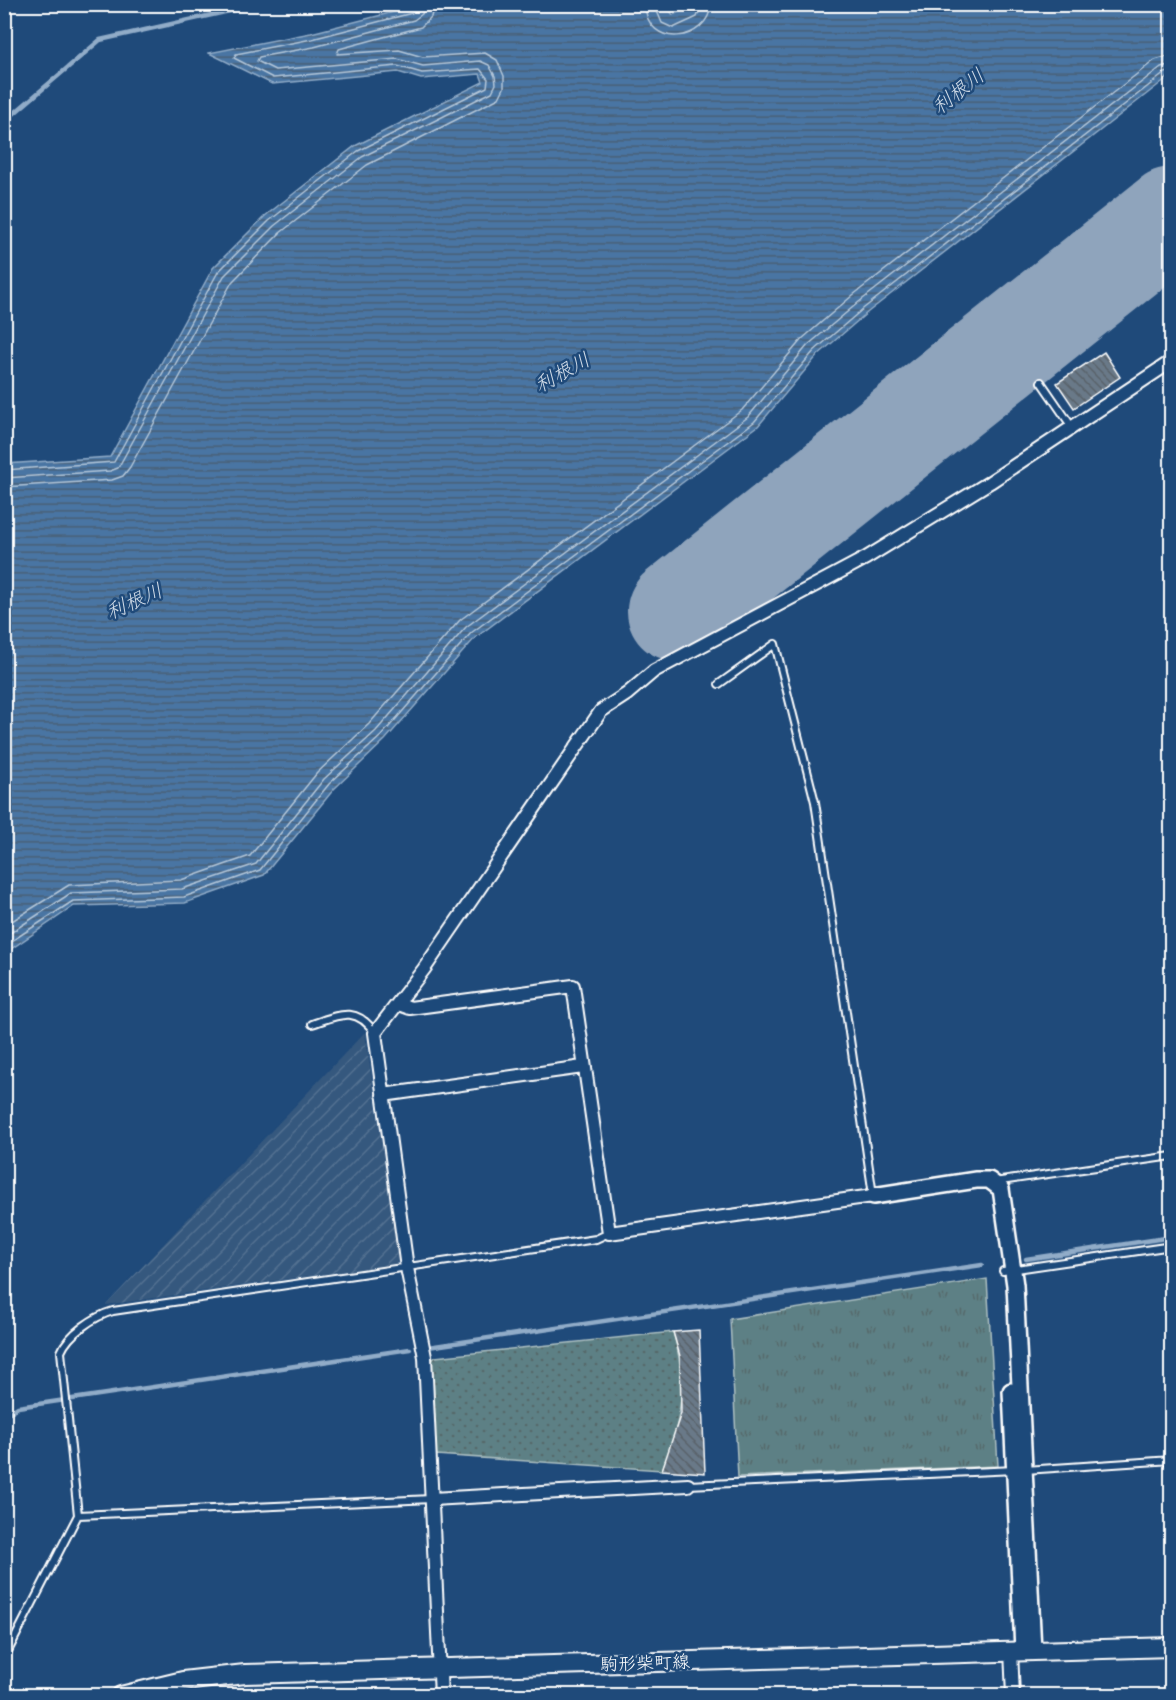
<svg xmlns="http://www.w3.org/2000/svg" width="1176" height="1700" font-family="Delius,'Klee One',sans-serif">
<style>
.industrial{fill:url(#industrial-furrows)}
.grass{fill:url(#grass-dots);stroke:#aec0c2;stroke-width:1.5}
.park{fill:url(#park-tufts);stroke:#aec0c2;stroke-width:1.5}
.water{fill:url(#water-rules);stroke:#91acc8;stroke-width:1.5}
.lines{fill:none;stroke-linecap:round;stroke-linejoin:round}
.shore{stroke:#b6c8da;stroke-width:1.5}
.stream{stroke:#91acc8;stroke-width:4.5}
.runway{stroke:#8fa4bc;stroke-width:100}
.building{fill:url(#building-back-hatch);stroke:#fff;stroke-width:1.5}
.service-casing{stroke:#fff;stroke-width:10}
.minor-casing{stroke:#fff;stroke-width:16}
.tertiary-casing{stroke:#fff;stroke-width:20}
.secondary-casing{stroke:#fff;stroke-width:22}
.service{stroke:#1f4a7a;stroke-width:6}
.minor{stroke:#1f4a7a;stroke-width:12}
.tertiary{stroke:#1f4a7a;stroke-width:15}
.secondary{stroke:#1f4a7a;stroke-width:18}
.labels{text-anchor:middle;stroke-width:5;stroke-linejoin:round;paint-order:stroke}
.street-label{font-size:18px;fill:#fff;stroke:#1f4a7a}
.water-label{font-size:20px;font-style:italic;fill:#d1dce8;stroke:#1f4a7a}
</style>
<defs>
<pattern id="industrial-furrows" width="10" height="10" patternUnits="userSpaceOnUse" patternTransform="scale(1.5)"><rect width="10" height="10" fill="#35587e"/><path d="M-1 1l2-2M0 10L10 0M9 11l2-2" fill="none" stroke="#537191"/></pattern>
<pattern id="grass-dots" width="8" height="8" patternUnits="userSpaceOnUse" patternTransform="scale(1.5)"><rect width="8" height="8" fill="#5d8085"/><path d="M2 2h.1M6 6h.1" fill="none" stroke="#55696b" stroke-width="1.8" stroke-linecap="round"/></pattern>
<pattern id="park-tufts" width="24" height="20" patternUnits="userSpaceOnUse" patternTransform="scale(1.5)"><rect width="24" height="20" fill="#5d8085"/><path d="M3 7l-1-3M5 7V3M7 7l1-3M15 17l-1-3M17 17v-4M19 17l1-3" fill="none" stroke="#55696b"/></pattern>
<pattern id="water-rules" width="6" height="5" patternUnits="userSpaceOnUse" patternTransform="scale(1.5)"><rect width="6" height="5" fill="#4875a3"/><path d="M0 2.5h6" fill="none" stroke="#4a5e73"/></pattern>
<pattern id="building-back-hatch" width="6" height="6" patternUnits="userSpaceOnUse" patternTransform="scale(1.5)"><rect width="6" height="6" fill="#697988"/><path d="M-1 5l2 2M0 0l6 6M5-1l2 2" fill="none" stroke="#5a626a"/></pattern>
</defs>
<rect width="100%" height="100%" fill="#1f4a7a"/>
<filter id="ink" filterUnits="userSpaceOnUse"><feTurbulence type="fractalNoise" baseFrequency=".0167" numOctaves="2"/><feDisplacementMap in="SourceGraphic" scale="12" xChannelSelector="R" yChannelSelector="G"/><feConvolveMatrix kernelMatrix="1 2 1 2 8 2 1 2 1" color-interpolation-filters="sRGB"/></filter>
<g filter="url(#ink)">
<path class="industrial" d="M 365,1032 L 399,1260 L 395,1264 L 106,1305 Z"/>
<path class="grass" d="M 673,1332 C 688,1381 682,1423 662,1470 L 436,1455 L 429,1364 L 435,1357 Z"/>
<path class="park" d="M 987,1279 L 998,1466 L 738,1477 L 730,1319 Z"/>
<path class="water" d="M 666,5 L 673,15 L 693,4 L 1171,5 L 1171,75 L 868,312 L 818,355 L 758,426 L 475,638 L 385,740 L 334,789 L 264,875 L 185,903 L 74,906 L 5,953 L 5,464 L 110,457 L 213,268 L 265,216 L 355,146 L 483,82 L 480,74 L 421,79 L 398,72 L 272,84 L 209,53 L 311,33 L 421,5 Z"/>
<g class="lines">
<path class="shore" d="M 645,4 C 646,51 709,42 711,4
M 654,4 L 662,23 L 673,28 L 697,17 L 702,4
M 4,470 L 114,462 L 218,272 L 269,221 L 358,151 L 487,87 L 488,79 L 480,69 L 422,73 L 397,66 L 273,78 L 234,58 L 236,54 L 312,39 L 412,13 L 417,4
M 4,478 L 110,471 L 118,468 L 224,276 L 274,226 L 362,157 L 492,92 L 496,84 L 495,76 L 489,65 L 480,61 L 423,66 L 397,59 L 275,70 L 257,61 L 259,57 L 314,47 L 414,20 L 422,14 L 425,4
M 4,487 L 112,480 L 123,476 L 130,467 L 232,282 L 280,233 L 367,165 L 499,98 L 504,88 L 504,76 L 497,60 L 485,53 L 423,57 L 399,50 L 337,54 L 339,49 L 421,27 L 431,17 L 434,4
M 4,926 L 69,885 L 181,880 L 250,856 L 317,773 L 369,724 L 460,620 L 742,410 L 802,339 L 853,295 L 1155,60 L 1172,55
M 4,937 L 71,893 L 182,889 L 256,864 L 324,779 L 376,731 L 466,627 L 748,417 L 808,345 L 859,302 L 1161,67 L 1172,64
M 4,946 L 73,901 L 184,897 L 260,870 L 329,784 L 381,736 L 471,633 L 754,422 L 814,351 L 864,308 L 1165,73 L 1172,71"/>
<path class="stream" d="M 4,122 L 100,40 L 261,4
M 1026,1259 L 1172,1237
M 428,1347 L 982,1265
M 4,1416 L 18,1407 L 410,1349"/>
<path class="runway" d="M 677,611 L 1172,217"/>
</g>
<path class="building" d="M 1104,352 L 1120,377 L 1074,408 L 1057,383 Z
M 699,1330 L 705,1473 L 662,1470 L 681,1413 L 680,1356 L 673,1332 Z"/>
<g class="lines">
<g class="service-casing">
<path id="service" d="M 1041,382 L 1072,427
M 719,684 L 775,644 L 815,802 L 873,1195
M 312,1024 C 339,1015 356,1005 375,1033
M 994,1182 L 1172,1156
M 1003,1271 L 1172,1246
M 1025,1470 L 1172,1460
M 688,1485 L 1015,1470
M 78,1515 L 432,1499
M 4,1659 L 78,1515 L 61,1352 C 68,1334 95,1316 113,1311 L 596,1239 L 609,1233"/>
</g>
<g class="minor-casing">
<path id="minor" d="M 399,1004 L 410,1008 L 573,986 L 609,1233 L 873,1196
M 383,1095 L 583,1067
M 432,1499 L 688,1485
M 1011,1650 L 1013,1696
M 441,1696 L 425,1357 L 407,1268 L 375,1033 L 424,969 L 601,711 L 627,694 L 654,671 L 866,558 L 990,482 L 1172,361"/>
</g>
<g class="tertiary-casing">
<path id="tertiary" d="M 873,1196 L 976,1180 L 989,1180 L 1001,1189 L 1015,1285 L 1033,1650
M 1011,1391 L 1023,1650"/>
</g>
<g class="secondary-casing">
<path id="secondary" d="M 121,1696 L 183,1681 L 245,1674 L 1172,1647"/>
</g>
<use href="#service" class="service"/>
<use href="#minor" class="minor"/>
<use href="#tertiary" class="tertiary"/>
<use href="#secondary" class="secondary"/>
</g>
</g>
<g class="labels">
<g class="street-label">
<text transform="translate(645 1663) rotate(-2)" y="6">駒形柴町線</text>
</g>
<g class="water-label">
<text transform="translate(958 91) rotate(-38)" y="7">利根川</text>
<text transform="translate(562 372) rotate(-29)" y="7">利根川</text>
<text transform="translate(134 601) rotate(-24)" y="7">利根川</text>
</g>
</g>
<rect width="1176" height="1700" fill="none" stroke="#1f4a7a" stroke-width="24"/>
<rect x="12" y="12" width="1152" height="1676" fill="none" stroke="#fff" stroke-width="2" filter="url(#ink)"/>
</svg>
